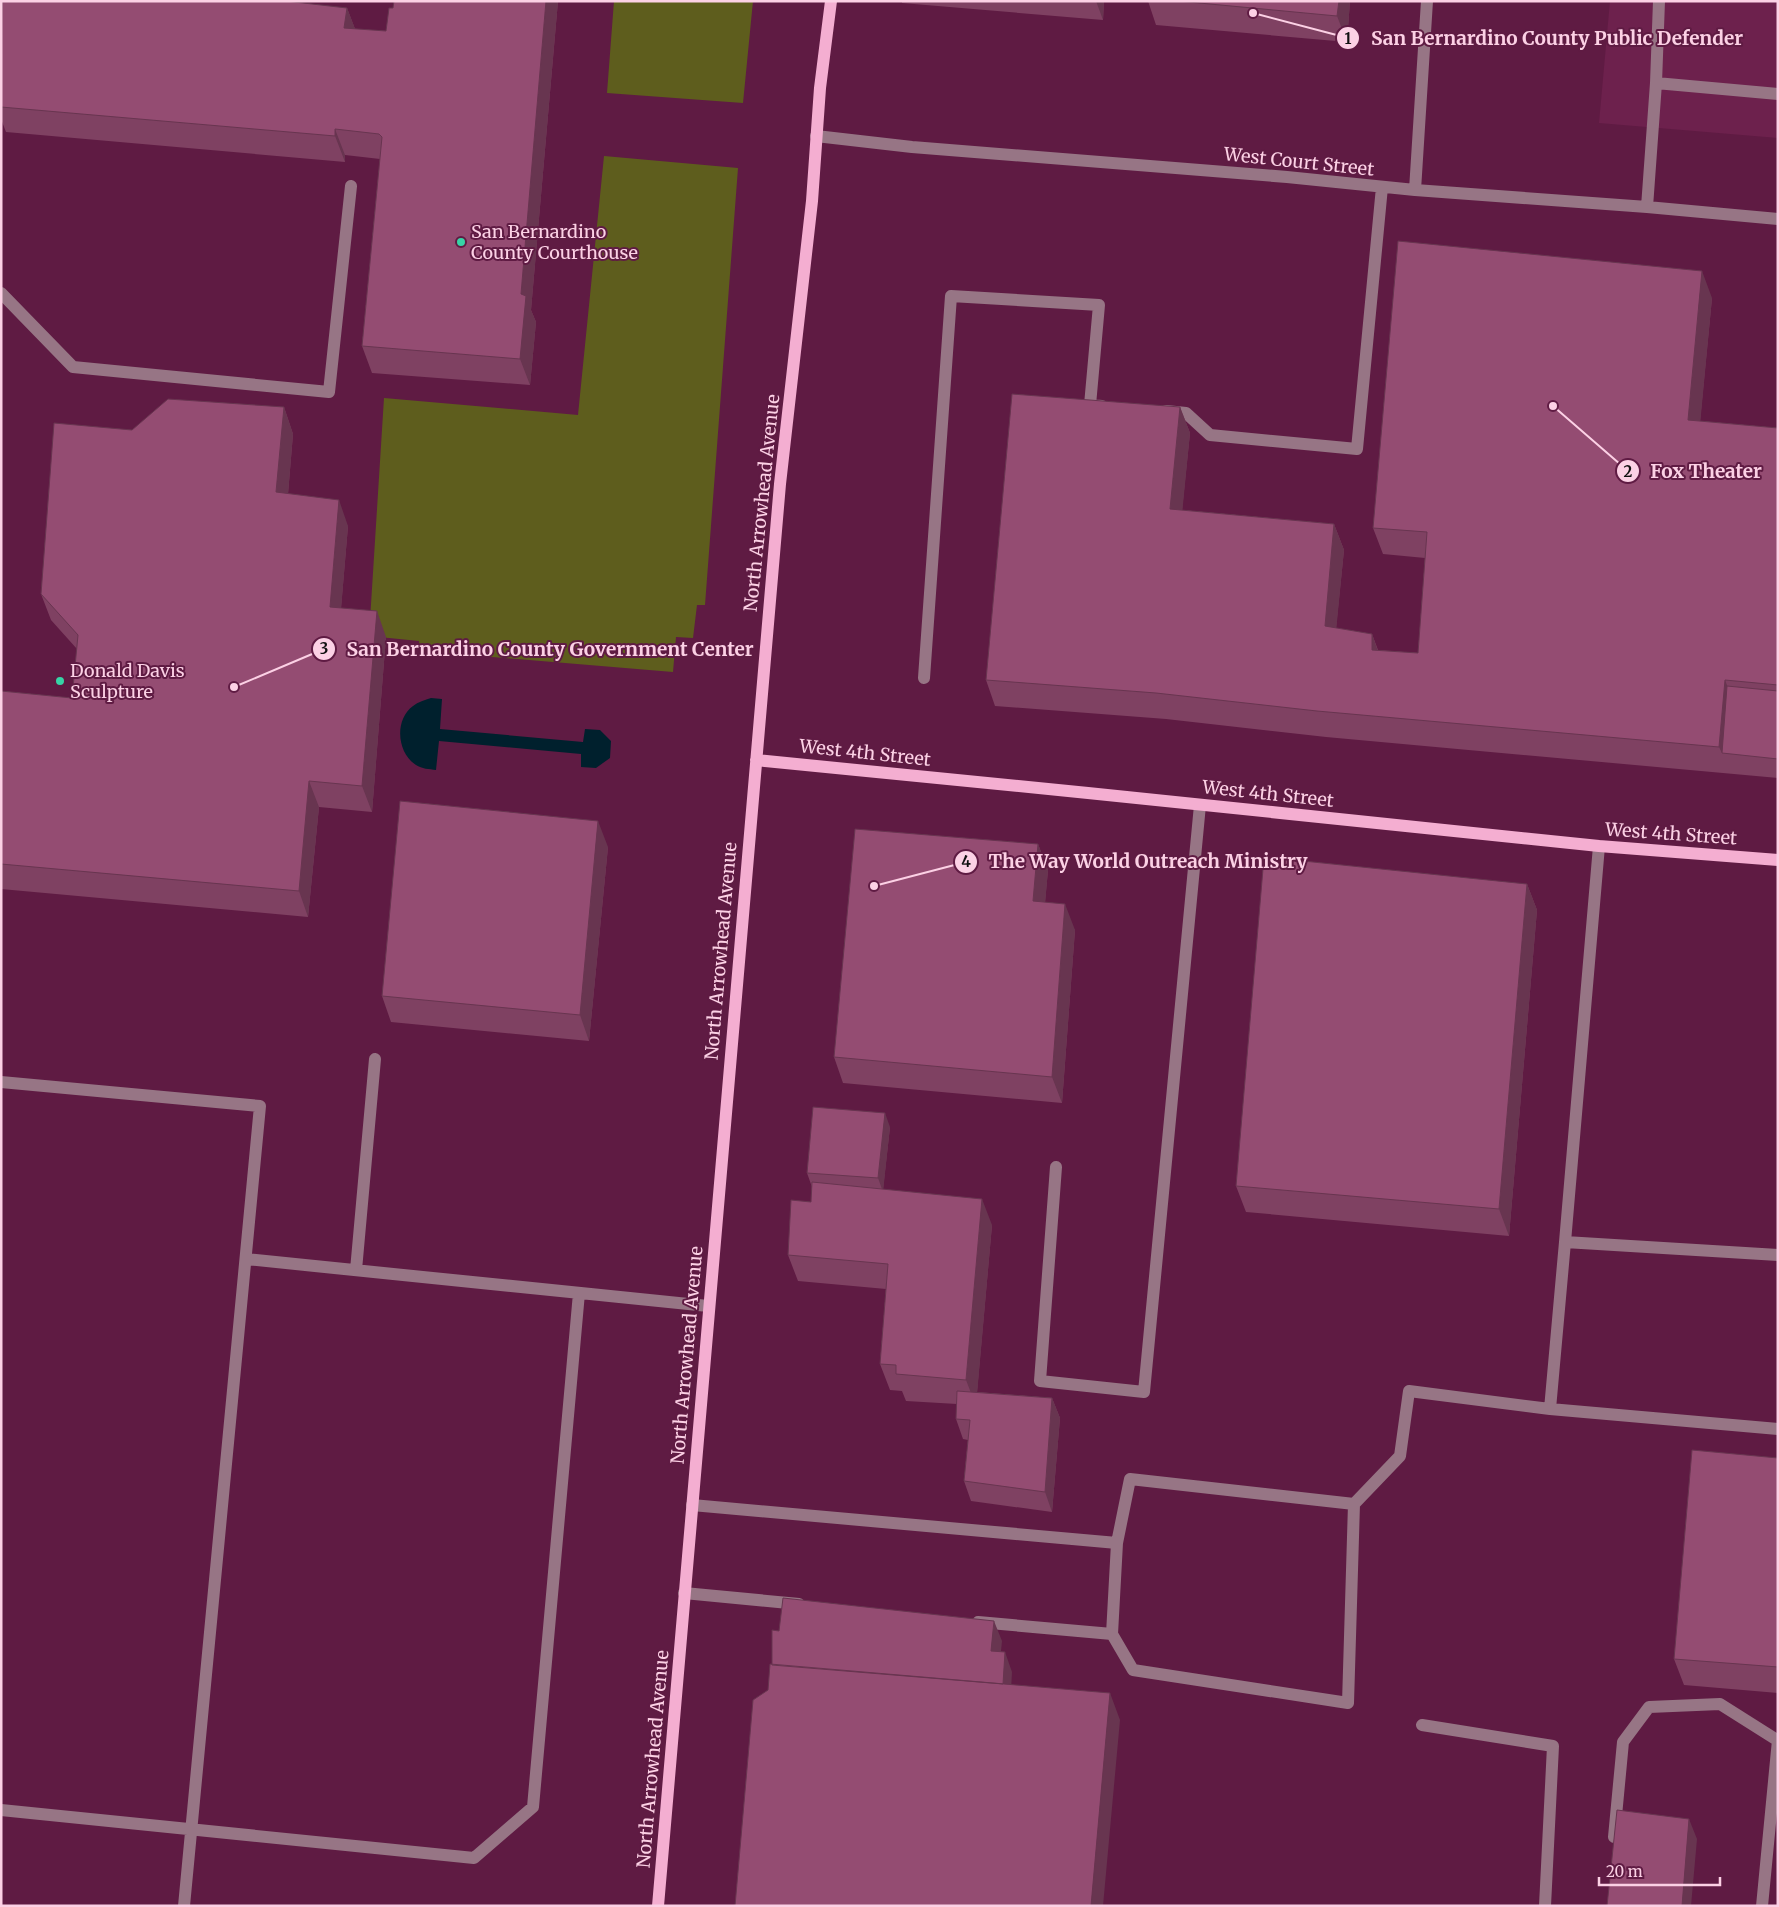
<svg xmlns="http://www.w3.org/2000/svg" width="1779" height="1907" font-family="Merriweather,serif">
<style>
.built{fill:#6d214d}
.green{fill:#5e5d1d}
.water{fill:#00202d}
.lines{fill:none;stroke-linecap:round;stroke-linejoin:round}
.minor{stroke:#977585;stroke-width:12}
.major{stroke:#f4aed1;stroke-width:12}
.wall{fill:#7f4162}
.shaded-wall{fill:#683550}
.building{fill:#944c72;stroke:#683550}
.poi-dot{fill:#37d4a6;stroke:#5f1b43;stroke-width:2}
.labels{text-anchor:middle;stroke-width:4;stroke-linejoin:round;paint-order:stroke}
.street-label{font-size:18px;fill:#fcd1e5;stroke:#5f1b43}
.poi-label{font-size:18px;fill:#fcd1e5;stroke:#5f1b43;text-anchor:start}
.leader{fill:none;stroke:#fcd1e5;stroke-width:2}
.callout-dot{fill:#fcd1e5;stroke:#5f1b43;stroke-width:2}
.mark-label{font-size:15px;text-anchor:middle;font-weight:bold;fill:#111}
.callout-label{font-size:19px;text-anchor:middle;font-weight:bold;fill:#fcd1e5;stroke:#5f1b43;stroke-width:4;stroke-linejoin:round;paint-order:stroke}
</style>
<rect width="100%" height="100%" fill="#5f1b43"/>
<path class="built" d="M 1610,1 L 1778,1 L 1778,138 L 1599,123 Z"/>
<path class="green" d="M 614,1 L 753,1 L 743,103 L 607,93 Z
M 604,156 L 738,168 L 705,605 L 697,605 L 693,638 L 676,637 L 673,672 L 420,651 L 419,641 L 369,636 L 384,398 L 578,415 Z"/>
<path class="water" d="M 431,698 L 442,699 L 440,729 L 583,742 L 585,729 L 600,730 L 611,741 L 610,758 L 596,768 L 581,767 L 581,754 L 439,741 L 436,770 C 429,769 422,769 416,765 C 397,753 394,720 413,706 C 418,702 425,700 431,698 Z"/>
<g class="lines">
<path class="minor" d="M 1656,83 L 1778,94
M 816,136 L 912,147 L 1287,177 L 1415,190 L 1647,207 L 1778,219
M 1415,190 L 1427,1
M 1647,207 L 1656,83 L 1659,1
M 1,293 L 73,367 L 329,392 L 351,186
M 1166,411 L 1186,413 L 1210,435 L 1357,449 L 1382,187
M 924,678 L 951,296 L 1099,305 L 1090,405 L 1102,406
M 1,1082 L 260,1106 L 184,1906
M 1056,1167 L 1040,1381 L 1144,1392 L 1200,805
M 1565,1242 L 1599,846
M 246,1259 L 708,1306
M 356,1270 L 375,1059
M 1550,1409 L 1565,1242 L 1778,1255
M 692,1505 L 1117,1543 L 1112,1634
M 1117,1543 L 1130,1479 L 1354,1504
M 684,1593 L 799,1604
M 978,1622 L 1112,1634 L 1133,1670 L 1348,1703 L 1354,1504 L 1400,1456 L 1409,1391 L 1550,1409 L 1778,1429
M 1422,1725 L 1553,1746 L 1545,1906
M 1,1810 L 474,1858 L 533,1807 L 579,1293
M 1614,1837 L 1623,1742 L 1649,1707 L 1720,1704 L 1777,1740
M 1762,1906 L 1778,1740"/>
<path class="major" d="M 756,760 L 1088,793 L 1599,846 L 1778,860
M 658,1906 L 780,484 L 812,201 L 820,88 L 831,1"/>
</g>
<path class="wall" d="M 394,1 L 558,1 L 531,310 L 536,322 L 530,385 L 372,373 L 362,346 L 380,159 L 345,155 L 345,162 L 6,132 L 1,119 L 1,14 L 347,8 L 355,29 L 386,31 L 393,8 Z
M 902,1 L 1104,1 L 1103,20 L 902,3 Z
M 1148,1 L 1350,1 L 1347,42 L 1156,25 Z
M 1712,298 L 1700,421 L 1778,428 L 1778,778 L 1326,737 L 1166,719 L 995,706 L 986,680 L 1180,407 L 1190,433 L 1182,510 L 1334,524 L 1344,550 L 1336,628 L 1372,634 L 1378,650 L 1418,653 L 1425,558 L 1383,554 L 1373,528 Z
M 284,407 L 293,434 L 288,494 L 348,526 L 341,608 L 386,637 L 372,812 L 319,807 L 308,917 L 1,889 L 1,691 L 72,698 L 77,649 L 51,620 L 41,594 L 132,430 Z
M 1038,844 L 1048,870 L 1045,902 L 1075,930 L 1062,1103 L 843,1083 L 834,1057 Z
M 608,847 L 589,1041 L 391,1022 L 382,996 Z
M 1527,884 L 1537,910 L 1509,1236 L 1246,1212 L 1236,1186 Z
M 890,1127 L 883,1189 L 992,1225 L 977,1392 L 1052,1398 L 1060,1418 L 1052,1512 L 971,1501 L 964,1481 L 968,1440 L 963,1439 L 956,1419 L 957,1404 L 906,1401 L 902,1391 L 890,1390 L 880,1364 L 886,1289 L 798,1281 L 788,1255 L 811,1202 L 812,1187 L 807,1173 Z
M 1778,1458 L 1778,1693 L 1684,1685 L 1674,1659 Z"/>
<path class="shaded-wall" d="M 546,1 L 558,1 L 531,310 L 536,322 L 530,385 L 520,359 L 521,294 Z
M 1096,1 L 1104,1 L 1103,20 Z
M 1339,1 L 1350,1 L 1347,42 L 1337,16 Z
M 347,8 L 357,34 L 344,28 Z
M 335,129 L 345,155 L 345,162 L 335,136 Z
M 1702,271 L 1712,298 L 1698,446 L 1688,420 Z
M 284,407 L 293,434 L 286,518 L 276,492 Z
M 1180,407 L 1190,433 L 1180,535 L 1170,509 Z
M 339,500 L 348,526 L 339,633 L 330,607 Z
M 1334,524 L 1344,550 L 1334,652 L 1325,626 Z
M 377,611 L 386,637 L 372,812 L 362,786 Z
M 1372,634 L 1381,660 L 1372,650 Z
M 1725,680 L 1735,706 L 1722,753 L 1719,747 Z
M 309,781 L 319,807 L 308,917 L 299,891 Z
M 598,821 L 608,847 L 589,1041 L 580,1015 Z
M 1038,844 L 1048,870 L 1043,927 L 1033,901 Z
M 1527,884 L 1537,910 L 1509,1236 L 1499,1209 Z
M 1065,904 L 1075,930 L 1062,1103 L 1052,1077 Z
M 885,1113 L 890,1127 L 883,1192 L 878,1178 Z
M 982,1199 L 992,1225 L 976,1406 L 966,1380 Z
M 1052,1398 L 1060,1418 L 1052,1512 L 1045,1492 Z
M 994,1621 L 1002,1641 L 999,1671 L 991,1651 Z
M 1005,1652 L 1012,1672 L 1010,1710 L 1002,1690 Z
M 1110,1693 L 1120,1720 L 1103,1906 L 1091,1906 Z
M 1689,1819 L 1697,1839 L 1691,1906 L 1682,1906 Z"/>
<path class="building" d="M 2,1 L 286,1 L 347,8 L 344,28 L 386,31 L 389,8 L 393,8 L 394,1 L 546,1 L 521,294 L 526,296 L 520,359 L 362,346 L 382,137 L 379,134 L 335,129 L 335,136 L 1,107 Z
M 1178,1 L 1339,1 L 1337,16 Z
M 1398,241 L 1702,271 L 1688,420 L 1778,428 L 1778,685 L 1725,680 L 1719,747 L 1317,711 L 1156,693 L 986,680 L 1012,394 L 1180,407 L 1170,509 L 1334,524 L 1325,626 L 1372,634 L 1372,650 L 1418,653 L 1427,532 L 1373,528 Z
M 168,399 L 284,407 L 276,492 L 339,500 L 330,607 L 377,611 L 362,786 L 309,781 L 299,891 L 1,864 L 1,691 L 72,698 L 78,635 L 41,594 L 54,423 L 132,430 Z
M 1727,686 L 1778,691 L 1778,759 L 1722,753 Z
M 400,801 L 598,821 L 580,1015 L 382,996 Z
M 855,829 L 1038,844 L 1033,901 L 1065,904 L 1052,1077 L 834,1057 Z
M 1264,857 L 1527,884 L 1499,1209 L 1236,1186 Z
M 813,1107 L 885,1113 L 878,1178 L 807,1173 Z
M 812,1182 L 982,1199 L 966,1380 L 896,1374 L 896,1365 L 880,1364 L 888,1264 L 788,1255 L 791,1200 L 811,1202 Z
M 957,1391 L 1052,1398 L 1045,1492 L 964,1481 L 970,1420 L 956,1419 Z
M 1692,1450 L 1778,1458 L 1778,1667 L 1674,1659 Z
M 783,1598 L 994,1621 L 991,1651 L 1005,1652 L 1003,1684 L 772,1665 L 772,1630 L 779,1631 Z
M 770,1664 L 1110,1693 L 1091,1906 L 735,1906 L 753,1700 L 768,1690 Z
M 1617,1810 L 1689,1819 L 1682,1906 L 1607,1906 Z"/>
<g class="poi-dot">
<circle cx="461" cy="242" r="5"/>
<circle cx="60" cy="681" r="5"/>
</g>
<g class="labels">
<g class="street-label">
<text transform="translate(1299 162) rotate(6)" y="6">West Court Street</text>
<text transform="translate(762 503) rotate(-84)" y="6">North Arrowhead Avenue</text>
<text transform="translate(865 753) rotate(6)" y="6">West 4th Street</text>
<text transform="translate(1268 794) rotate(6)" y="6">West 4th Street</text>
<text transform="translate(1671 834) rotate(4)" y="6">West 4th Street</text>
<text transform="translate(721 951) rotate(-85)" y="6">North Arrowhead Avenue</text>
<text transform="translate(687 1355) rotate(-85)" y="6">North Arrowhead Avenue</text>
<text transform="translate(653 1759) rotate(-85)" y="6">North Arrowhead Avenue</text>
</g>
<g class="poi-label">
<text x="471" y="238">San Bernardino<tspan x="471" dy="21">County Courthouse</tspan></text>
<text x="70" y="677">Donald Davis<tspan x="70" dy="21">Sculpture</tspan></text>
</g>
</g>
<path class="leader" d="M1253 13L1348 38M1553 406L1628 471M234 687L324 649M874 886L966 862"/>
<g class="callout-dot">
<circle cx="1253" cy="13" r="5"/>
<circle cx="1553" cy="406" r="5"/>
<circle cx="234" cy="687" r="5"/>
<circle cx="874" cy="886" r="5"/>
<circle cx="1348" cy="38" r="12"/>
<circle cx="1628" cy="471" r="12"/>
<circle cx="324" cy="649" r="12"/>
<circle cx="966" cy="862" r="12"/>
</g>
<g class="mark-label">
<text x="1348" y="44">1</text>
<text x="1628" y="477">2</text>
<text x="324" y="654">3</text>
<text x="966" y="867">4</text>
</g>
<g class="callout-label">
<text x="1557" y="45">San Bernardino County Public Defender</text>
<text x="1706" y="478">Fox Theater</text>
<text x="550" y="656">San Bernardino County Government Center</text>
<text x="1148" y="868">The Way World Outreach Ministry</text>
</g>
<rect width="1779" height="1907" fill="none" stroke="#fcd1e5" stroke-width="5"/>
<path d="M1599 1877v8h121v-8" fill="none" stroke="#fcd1e5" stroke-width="2.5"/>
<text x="1606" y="1877" font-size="15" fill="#fcd1e5" stroke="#5f1b43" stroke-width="4" paint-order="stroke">20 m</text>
</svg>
